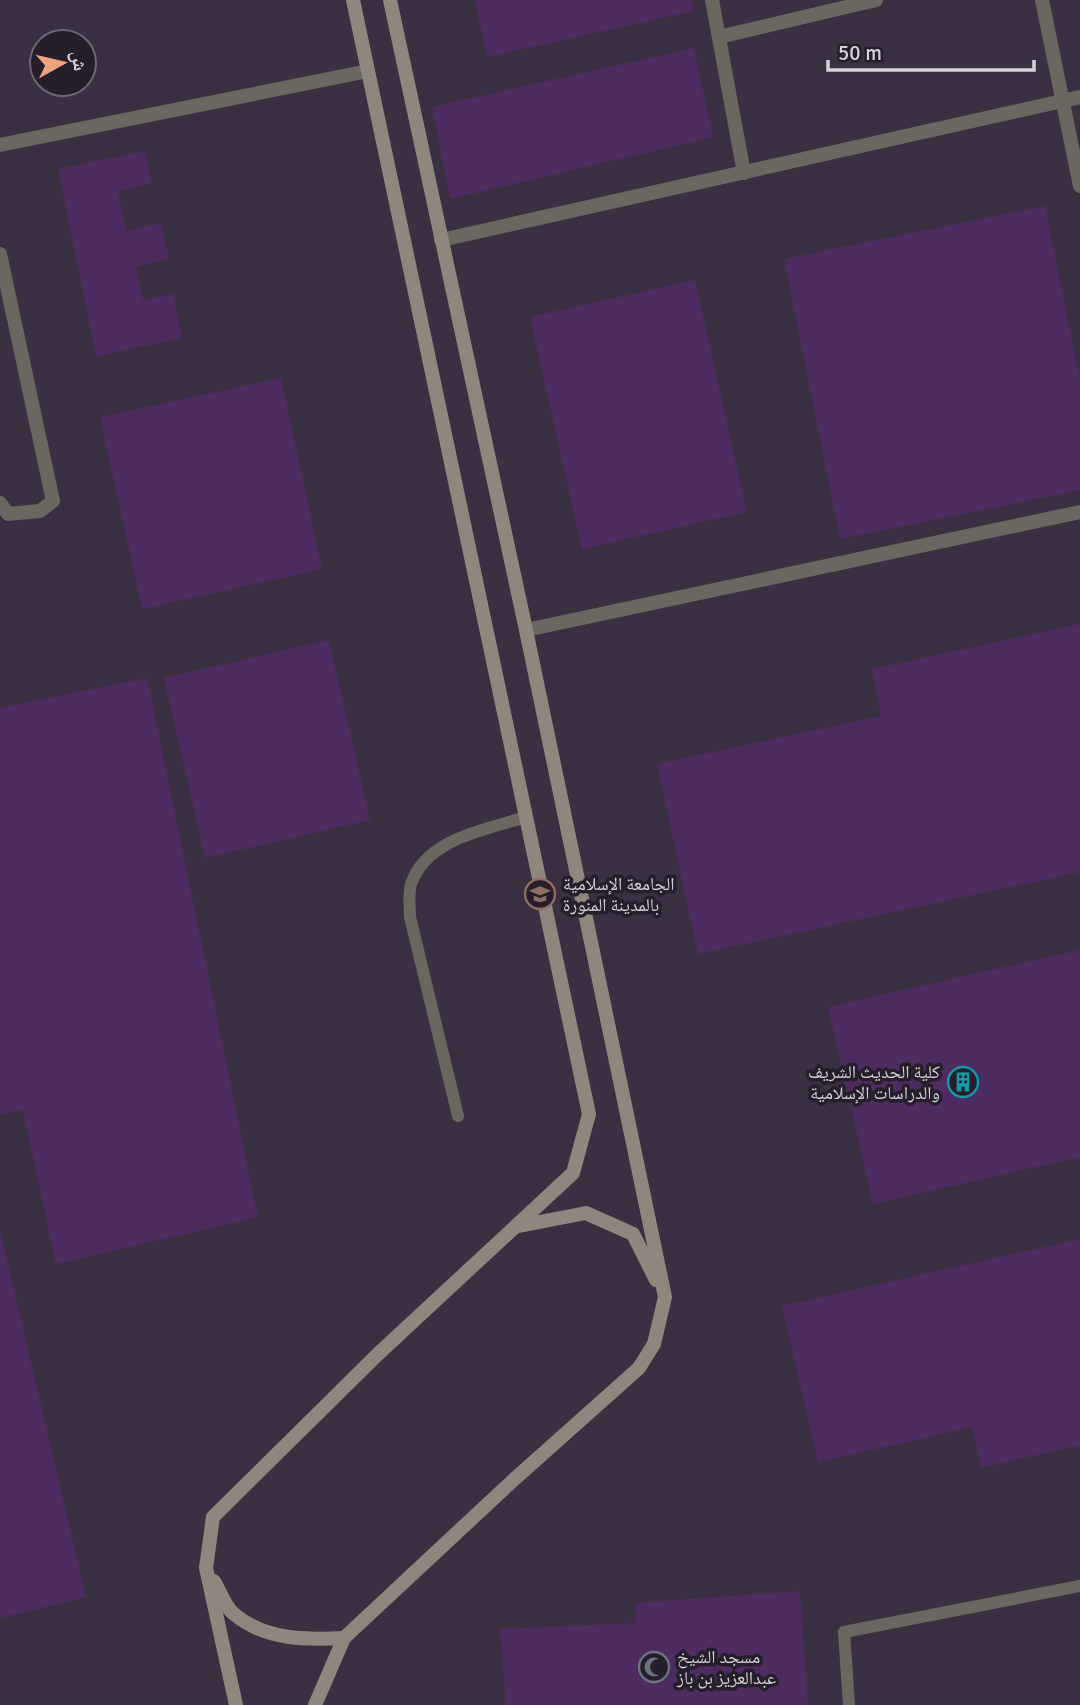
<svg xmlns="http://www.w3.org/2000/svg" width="1080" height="1705" font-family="Signika,'Noto Naskh Arabic',sans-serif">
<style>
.built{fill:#3a3042;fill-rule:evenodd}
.building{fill:#4d2d61}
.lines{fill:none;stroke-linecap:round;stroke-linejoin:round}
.lane{stroke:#6b6660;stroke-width:12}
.street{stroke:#6b6660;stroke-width:14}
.secondary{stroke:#8f877e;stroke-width:14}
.labels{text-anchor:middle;stroke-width:7;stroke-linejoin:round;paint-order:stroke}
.poi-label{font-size:18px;fill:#d5d1d9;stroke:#261f2b;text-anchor:start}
</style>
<rect width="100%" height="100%" fill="#2f2835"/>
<path class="built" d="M 0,0 L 1080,0 L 1080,1705 L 0,1705 ZM 42,42 L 84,42 L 84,84 L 42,84 Z"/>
<path class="building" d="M 475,0 L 691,0 L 694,11 L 487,57 Z
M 694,48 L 713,137 L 450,199 L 432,107 Z
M 145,151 L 152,183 L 118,191 L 126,231 L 161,223 L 169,259 L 136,266 L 143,300 L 173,294 L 182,338 L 96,356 L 58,169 Z
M 1045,206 L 1080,381 L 1080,490 L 840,539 L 784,259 Z
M 695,280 L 747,512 L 582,549 L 530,317 Z
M 281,378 L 322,569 L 142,609 L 100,417 Z
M 1080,624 L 1080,872 L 698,954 L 657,764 L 881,716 L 872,669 Z
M 329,640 L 370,820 L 205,858 L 164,678 Z
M 147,678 L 258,1217 L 56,1264 L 23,1110 L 0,1114 L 0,708 Z
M 1080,950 L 1080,1157 L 873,1204 L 828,1007 Z
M 0,1230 L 86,1597 L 0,1618 Z
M 1080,1239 L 1080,1445 L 981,1468 L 972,1427 L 818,1462 L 782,1306 Z
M 800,1591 L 808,1705 L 506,1705 L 500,1629 L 636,1623 L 635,1603 Z"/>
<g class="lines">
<path class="lane" d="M 458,1116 L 410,917 C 410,907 408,894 411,884 C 427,838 485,830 526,817
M 849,1705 L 844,1632 L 1080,1586"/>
<path class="street" d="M 712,0 L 744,173
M 1042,0 L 1080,186
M 719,37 L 876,0
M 0,145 L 368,71
M 441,240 L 1080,97
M 0,254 L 53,501 L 40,511 L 8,514 L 0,503
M 526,630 L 1080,512"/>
<path class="secondary" d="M 519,1226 L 586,1213 L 633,1234 L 656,1280
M 214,1581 C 220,1591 225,1607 234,1614 C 265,1640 305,1640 344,1638
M 236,1705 L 206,1568 L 213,1517 L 378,1354 L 573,1173 L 589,1114 L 353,0
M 315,1705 L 344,1638 L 508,1485 L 639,1368 L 654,1344 L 665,1297 L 526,630 L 390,0"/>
</g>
<defs>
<g id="university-ring" transform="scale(1.575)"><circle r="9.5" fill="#261f2b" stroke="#8d6e63" stroke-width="1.5"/><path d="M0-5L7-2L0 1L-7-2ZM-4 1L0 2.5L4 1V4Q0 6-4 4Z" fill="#8d6e63"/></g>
<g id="building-ring" transform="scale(1.575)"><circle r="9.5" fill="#261f2b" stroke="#0f9aa8" stroke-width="1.5"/><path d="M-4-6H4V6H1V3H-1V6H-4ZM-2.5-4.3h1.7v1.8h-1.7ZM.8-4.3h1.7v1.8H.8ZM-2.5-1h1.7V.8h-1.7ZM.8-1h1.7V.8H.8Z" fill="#0f9aa8"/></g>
<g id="mosque-ring" transform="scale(1.575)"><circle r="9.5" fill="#261f2b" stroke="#6b7280" stroke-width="1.5"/><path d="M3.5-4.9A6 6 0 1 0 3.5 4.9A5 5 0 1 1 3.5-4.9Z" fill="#6b7280"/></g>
</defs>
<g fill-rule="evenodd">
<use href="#university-ring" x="540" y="894"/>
<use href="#building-ring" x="963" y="1082"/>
<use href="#mosque-ring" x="654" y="1667"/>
</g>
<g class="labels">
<g class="poi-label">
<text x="563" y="890">الجامعة الإسلامية<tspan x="563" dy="21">بالمدينة المنورة</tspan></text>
<text x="940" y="1078" text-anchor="end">كلية الحديث الشريف<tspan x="940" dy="21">والدراسات الإسلامية</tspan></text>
<text x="677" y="1663">مسجد الشيخ<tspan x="677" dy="21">عبدالعزيز بن باز</tspan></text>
</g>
</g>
<g transform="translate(63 63) rotate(82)"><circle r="33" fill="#261f2b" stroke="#6c6671" stroke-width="2"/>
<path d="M0-5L12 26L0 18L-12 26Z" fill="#f1a17b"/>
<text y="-10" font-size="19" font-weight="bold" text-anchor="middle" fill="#d5d1d9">ش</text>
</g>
<path d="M828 60v10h206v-10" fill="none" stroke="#d5d1d9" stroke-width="3.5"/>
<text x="838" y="60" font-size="21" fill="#d5d1d9" stroke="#261f2b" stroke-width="5" paint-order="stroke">50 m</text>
</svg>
